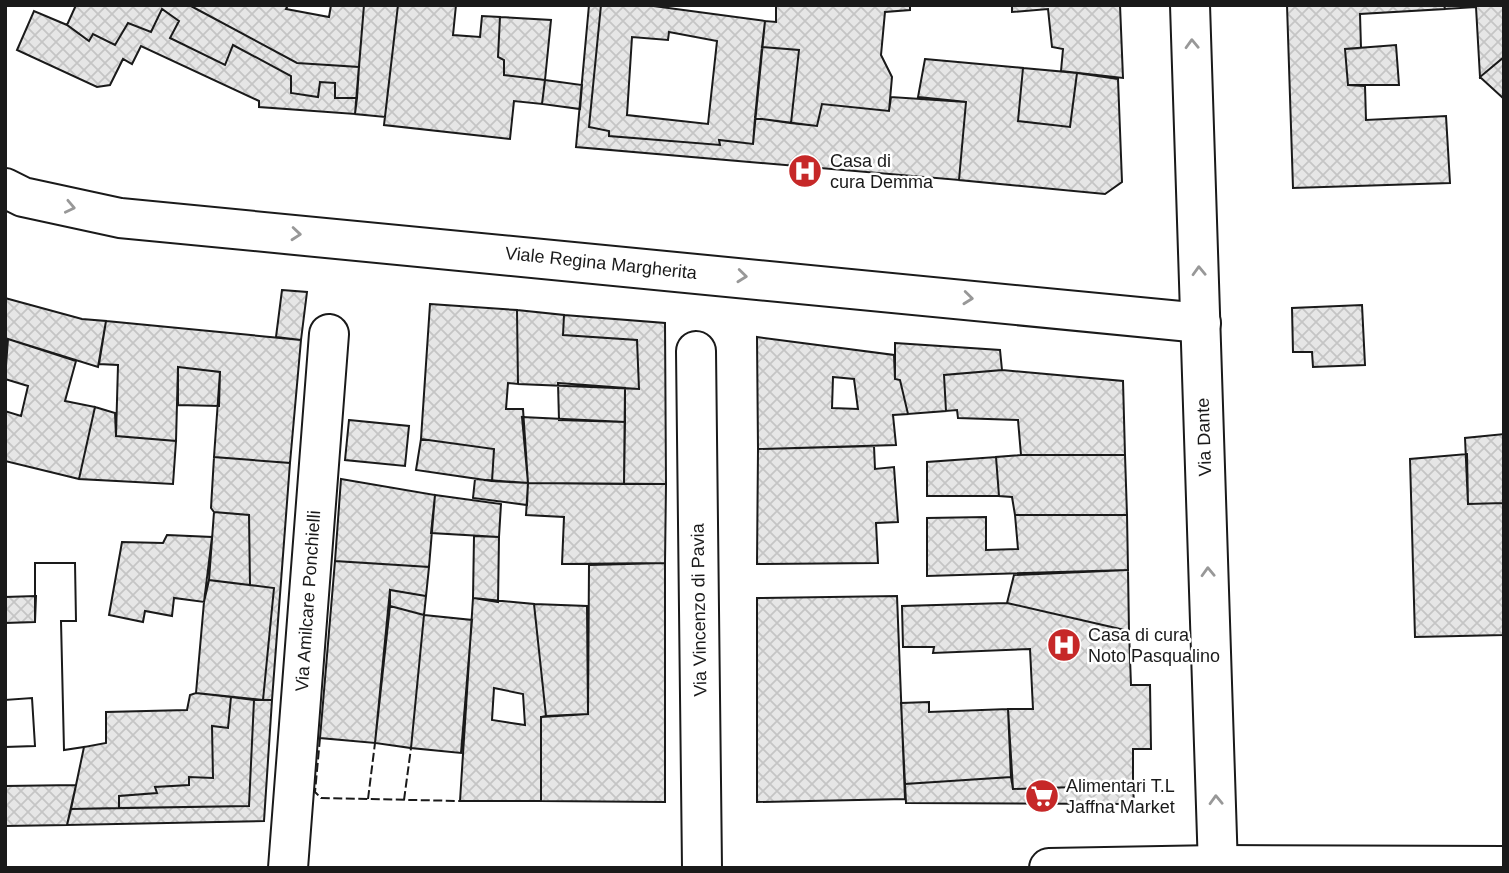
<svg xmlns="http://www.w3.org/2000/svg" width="1509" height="873" font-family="Arial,sans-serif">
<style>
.building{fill:url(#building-cross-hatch);stroke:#1a1a1a;stroke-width:2;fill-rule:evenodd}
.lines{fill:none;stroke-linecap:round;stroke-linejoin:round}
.minor-casing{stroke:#1a1a1a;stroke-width:42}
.tertiary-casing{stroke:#1a1a1a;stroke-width:42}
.minor{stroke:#fff;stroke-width:38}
.tertiary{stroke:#fff;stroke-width:38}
.fence{stroke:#1a1a1a;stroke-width:2;stroke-dasharray:9 3.5;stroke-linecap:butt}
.oneway{stroke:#989898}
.labels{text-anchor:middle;stroke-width:5;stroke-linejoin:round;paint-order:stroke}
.poi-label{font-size:18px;fill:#1a1a1a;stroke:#fff;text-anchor:start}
.street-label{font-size:18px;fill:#1a1a1a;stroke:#fff}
</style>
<defs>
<pattern id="building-cross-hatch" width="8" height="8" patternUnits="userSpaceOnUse" patternTransform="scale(1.75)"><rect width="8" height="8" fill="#e6e6e6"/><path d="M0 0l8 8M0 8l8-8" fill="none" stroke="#c5c5c5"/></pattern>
</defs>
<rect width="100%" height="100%" fill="#fff"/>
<path class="building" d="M 76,5 L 189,5 L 297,63 L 359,67 L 357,98 L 335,98 L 335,83 L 320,82 L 318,97 L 291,93 L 291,76 L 233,45 L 225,65 L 170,38 L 179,21 L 162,9 L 151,32 L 128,23 L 115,45 L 93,34 L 89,41 L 67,25 Z
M 189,5 L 288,5 L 286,9 L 329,17 L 331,5 L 364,5 L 359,67 L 297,63 Z
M 364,5 L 398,5 L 385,117 L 355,114 Z
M 398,5 L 456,5 L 453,35 L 480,37 L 482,16 L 500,17 L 498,57 L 504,60 L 504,75 L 545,80 L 542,104 L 514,101 L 510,139 L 384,125 Z
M 589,5 L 601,5 L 589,127 L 609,131 L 609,136 L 720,145 L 719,140 L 753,144 L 755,118 L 817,126 L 822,104 L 889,111 L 891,97 L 966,102 L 959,180 L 576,147 Z
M 601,5 L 646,5 L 765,21 L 753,144 L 719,140 L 720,145 L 609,136 L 609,131 L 589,127 Z
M 776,5 L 910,5 L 910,10 L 885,12 L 881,55 L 892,77 L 889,111 L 822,104 L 817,126 L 791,123 L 799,50 L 762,47 L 765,21 L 776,22 Z
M 1012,5 L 1120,5 L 1123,78 L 1061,71 L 1063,49 L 1052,47 L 1048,9 L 1012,12 Z
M 1287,5 L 1444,5 L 1445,9 L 1360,14 L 1361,48 L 1345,49 L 1348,85 L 1365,86 L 1366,120 L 1446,116 L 1450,183 L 1293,188 Z
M 1444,5 L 1504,5 L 1504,57 L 1480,77 L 1476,7 L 1445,9 Z
M 162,9 L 179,21 L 170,38 L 225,65 L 233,45 L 291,76 L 291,93 L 318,97 L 320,82 L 335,83 L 335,98 L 357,98 L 355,114 L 259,107 L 259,101 L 141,46 L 132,64 L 123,59 L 110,85 L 97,87 L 17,50 L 34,11 L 67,25 L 89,41 L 93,34 L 115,45 L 128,23 L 151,32 Z
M 500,17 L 551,20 L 545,80 L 504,75 L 504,60 L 498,57 Z
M 669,32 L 717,41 L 708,124 L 627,115 L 632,37 L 668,40 Z
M 1396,45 L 1399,85 L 1348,85 L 1345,49 Z
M 762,47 L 799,50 L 791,123 L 755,118 Z
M 1504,57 L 1504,99 L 1480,77 Z
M 925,59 L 1023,68 L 1018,121 L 1070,127 L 1077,73 L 1118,79 L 1122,182 L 1105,194 L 959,180 L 966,102 L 918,97 Z
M 1023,68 L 1077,73 L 1070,127 L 1018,121 Z
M 545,80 L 582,85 L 580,109 L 542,104 Z
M 282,290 L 307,292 L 301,340 L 276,337 Z
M 5,298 L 82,319 L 106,321 L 98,367 L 8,339 L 5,347 Z
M 430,304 L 517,310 L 518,384 L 508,383 L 506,409 L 523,409 L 528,483 L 492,481 L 494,449 L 421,439 Z
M 1362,305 L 1365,365 L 1313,367 L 1312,352 L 1293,352 L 1292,308 Z
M 517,310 L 564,315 L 563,335 L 637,340 L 639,389 L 518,384 Z
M 564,315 L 665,323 L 666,484 L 624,484 L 625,388 L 639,389 L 637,340 L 563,335 Z
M 106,321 L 301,340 L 290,463 L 214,457 L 220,372 L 178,367 L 176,441 L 116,436 L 118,365 L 99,364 Z
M 757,337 L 894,355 L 895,379 L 900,380 L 908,414 L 893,415 L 896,445 L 758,449 ZM 833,377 L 854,379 L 858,409 L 832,408 Z
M 8,339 L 76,361 L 65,401 L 95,407 L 79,479 L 5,461 L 5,411 L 21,416 L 28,386 L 5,379 Z
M 895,343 L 1000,350 L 1002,370 L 944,375 L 946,411 L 908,414 L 900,380 L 895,379 Z
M 178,367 L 220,372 L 219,406 L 178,405 Z
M 1002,370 L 1123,381 L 1125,455 L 1021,455 L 1018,420 L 958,418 L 957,410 L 946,411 L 944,375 Z
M 558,383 L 625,388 L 625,422 L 559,420 Z
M 95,407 L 115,413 L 116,436 L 176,441 L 173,484 L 79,479 Z
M 522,417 L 625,422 L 624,484 L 528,483 Z
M 349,420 L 409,426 L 405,466 L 345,460 Z
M 1504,434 L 1504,503 L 1468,504 L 1465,438 Z
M 421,439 L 494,449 L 492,481 L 416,470 Z
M 874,446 L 875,469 L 894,467 L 898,522 L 876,523 L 878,563 L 757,564 L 758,449 Z
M 1467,454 L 1468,504 L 1504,503 L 1504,635 L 1415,637 L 1410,459 Z
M 1021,455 L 1125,455 L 1127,515 L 1015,515 L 1012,497 L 999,496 L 996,457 Z
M 214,457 L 290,463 L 272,700 L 263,700 L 274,588 L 250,585 L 249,515 L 214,512 L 211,508 Z
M 996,457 L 999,496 L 927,496 L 927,462 Z
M 341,479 L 435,495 L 429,567 L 335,561 Z
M 475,479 L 528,483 L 527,505 L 473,498 Z
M 528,483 L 666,484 L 665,563 L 562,564 L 564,517 L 526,515 Z
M 435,495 L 501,504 L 499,537 L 431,533 Z
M 214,512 L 249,515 L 250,585 L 209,580 Z
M 1015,515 L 1127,515 L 1128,570 L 927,576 L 927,518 L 986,517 L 986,550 L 1018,549 Z
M 167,535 L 212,537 L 204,602 L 174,598 L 172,616 L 145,611 L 143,622 L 109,615 L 122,542 L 163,543 Z
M 474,536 L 499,537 L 498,602 L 473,598 Z
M 335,561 L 429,567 L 426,596 L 390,590 L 375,743 L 320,738 Z
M 35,563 L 75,563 L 76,621 L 61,621 L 64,750 L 84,747 L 76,785 L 5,786 L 5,747 L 35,746 L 32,698 L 5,700 L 5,623 L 35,622 Z
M 35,563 L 75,563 L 76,621 L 61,621 L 64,750 L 84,747 L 76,785 L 5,786 L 5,747 L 35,746 L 32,698 L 5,700 L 5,623 L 35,622 Z
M 665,563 L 665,802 L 541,801 L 541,717 L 588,714 L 589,565 Z
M 1128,570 L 1129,631 L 1007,603 L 1014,575 Z
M 209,580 L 274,588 L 263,700 L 196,693 L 204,602 Z
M 390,590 L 426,596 L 424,615 L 390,606 Z
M 36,596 L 35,622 L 5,623 L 5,597 Z
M 897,596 L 905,799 L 757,802 L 757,598 Z
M 473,598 L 534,604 L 546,716 L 541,717 L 541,801 L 460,801 ZM 494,688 L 523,694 L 525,725 L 492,720 Z
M 1007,603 L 1129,631 L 1131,685 L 1150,685 L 1151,749 L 1133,749 L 1133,785 L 1013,789 L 1008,709 L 1033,709 L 1030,649 L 933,653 L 934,647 L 903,647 L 902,606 Z
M 534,604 L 587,606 L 588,714 L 546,716 Z
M 390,606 L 424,615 L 411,748 L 375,743 Z
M 424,615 L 472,620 L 461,753 L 411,748 Z
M 196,693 L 231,697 L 228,728 L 212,726 L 213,778 L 189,777 L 189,785 L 155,787 L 157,793 L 119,796 L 119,808 L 71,809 L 84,747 L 106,743 L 106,712 L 187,710 L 190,695 Z
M 231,697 L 254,700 L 249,806 L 119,808 L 119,796 L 157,793 L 155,787 L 189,785 L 189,777 L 213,778 L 212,726 L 228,728 Z
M 254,700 L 272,700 L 264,821 L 67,825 L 71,809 L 249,806 Z
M 929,702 L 929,712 L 1008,709 L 1011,777 L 905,784 L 901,703 Z
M 1011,777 L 1013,789 L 1133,785 L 1134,804 L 906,803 L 905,784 Z
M 76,785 L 67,825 L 5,826 L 5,786 Z"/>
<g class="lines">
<g class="minor-casing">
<path id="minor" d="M 5,188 L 23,197 L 120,218 L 1201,323
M 696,351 L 702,868
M 288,868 L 329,334
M 1049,868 L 1218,865 L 1504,866"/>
</g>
<g class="tertiary-casing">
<path id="tertiary" d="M 1190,5 L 1218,868"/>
</g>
<use href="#minor" class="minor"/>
<use href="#tertiary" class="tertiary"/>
<path class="fence" d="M 320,738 L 315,792 L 321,798 L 460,801
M 368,799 L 375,743
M 404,800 L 411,748"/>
</g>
<defs><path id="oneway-chevron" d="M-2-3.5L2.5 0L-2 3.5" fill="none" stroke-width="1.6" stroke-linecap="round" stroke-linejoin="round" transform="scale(1.75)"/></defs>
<g class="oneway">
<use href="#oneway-chevron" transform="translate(1192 44) rotate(-92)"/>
<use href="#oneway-chevron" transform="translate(70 207) rotate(12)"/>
<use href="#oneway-chevron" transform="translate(296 234) rotate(5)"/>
<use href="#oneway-chevron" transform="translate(1199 271) rotate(-92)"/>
<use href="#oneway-chevron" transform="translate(742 276) rotate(6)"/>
<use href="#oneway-chevron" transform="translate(968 298) rotate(6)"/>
<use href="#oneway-chevron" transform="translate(1208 572) rotate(-92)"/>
<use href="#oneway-chevron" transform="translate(1216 800) rotate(-92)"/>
</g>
<defs>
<g id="hospital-disc" transform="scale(1.75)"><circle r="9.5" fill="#c62828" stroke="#fff"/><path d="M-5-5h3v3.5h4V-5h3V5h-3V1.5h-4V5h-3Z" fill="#fff"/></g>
<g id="supermarket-disc" transform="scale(1.75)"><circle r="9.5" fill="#c62828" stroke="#fff"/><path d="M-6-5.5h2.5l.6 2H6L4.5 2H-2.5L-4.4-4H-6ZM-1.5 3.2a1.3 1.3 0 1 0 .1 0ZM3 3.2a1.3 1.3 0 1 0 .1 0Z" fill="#fff"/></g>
</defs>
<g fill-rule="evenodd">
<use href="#hospital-disc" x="805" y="171"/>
<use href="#hospital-disc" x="1064" y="645"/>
<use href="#supermarket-disc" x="1042" y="796"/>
</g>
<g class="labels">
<g class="poi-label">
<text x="830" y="167">Casa di<tspan x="830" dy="21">cura Demma</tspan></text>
<text x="1088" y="641">Casa di cura<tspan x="1088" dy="21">Noto Pasqualino</tspan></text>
<text x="1066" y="792">Alimentari T.L<tspan x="1066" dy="21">Jaffna Market</tspan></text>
</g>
<g class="street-label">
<text transform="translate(601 263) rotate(6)" y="6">Viale Regina Margherita</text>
<text transform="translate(1204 437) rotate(-92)" y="6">Via Dante</text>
<text transform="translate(308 601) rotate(-86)" y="6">Via Amilcare Ponchielli</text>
<text transform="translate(699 610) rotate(-91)" y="6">Via Vincenzo di Pavia</text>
</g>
</g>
<rect width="1509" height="873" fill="none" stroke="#1a1a1a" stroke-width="14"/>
</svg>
